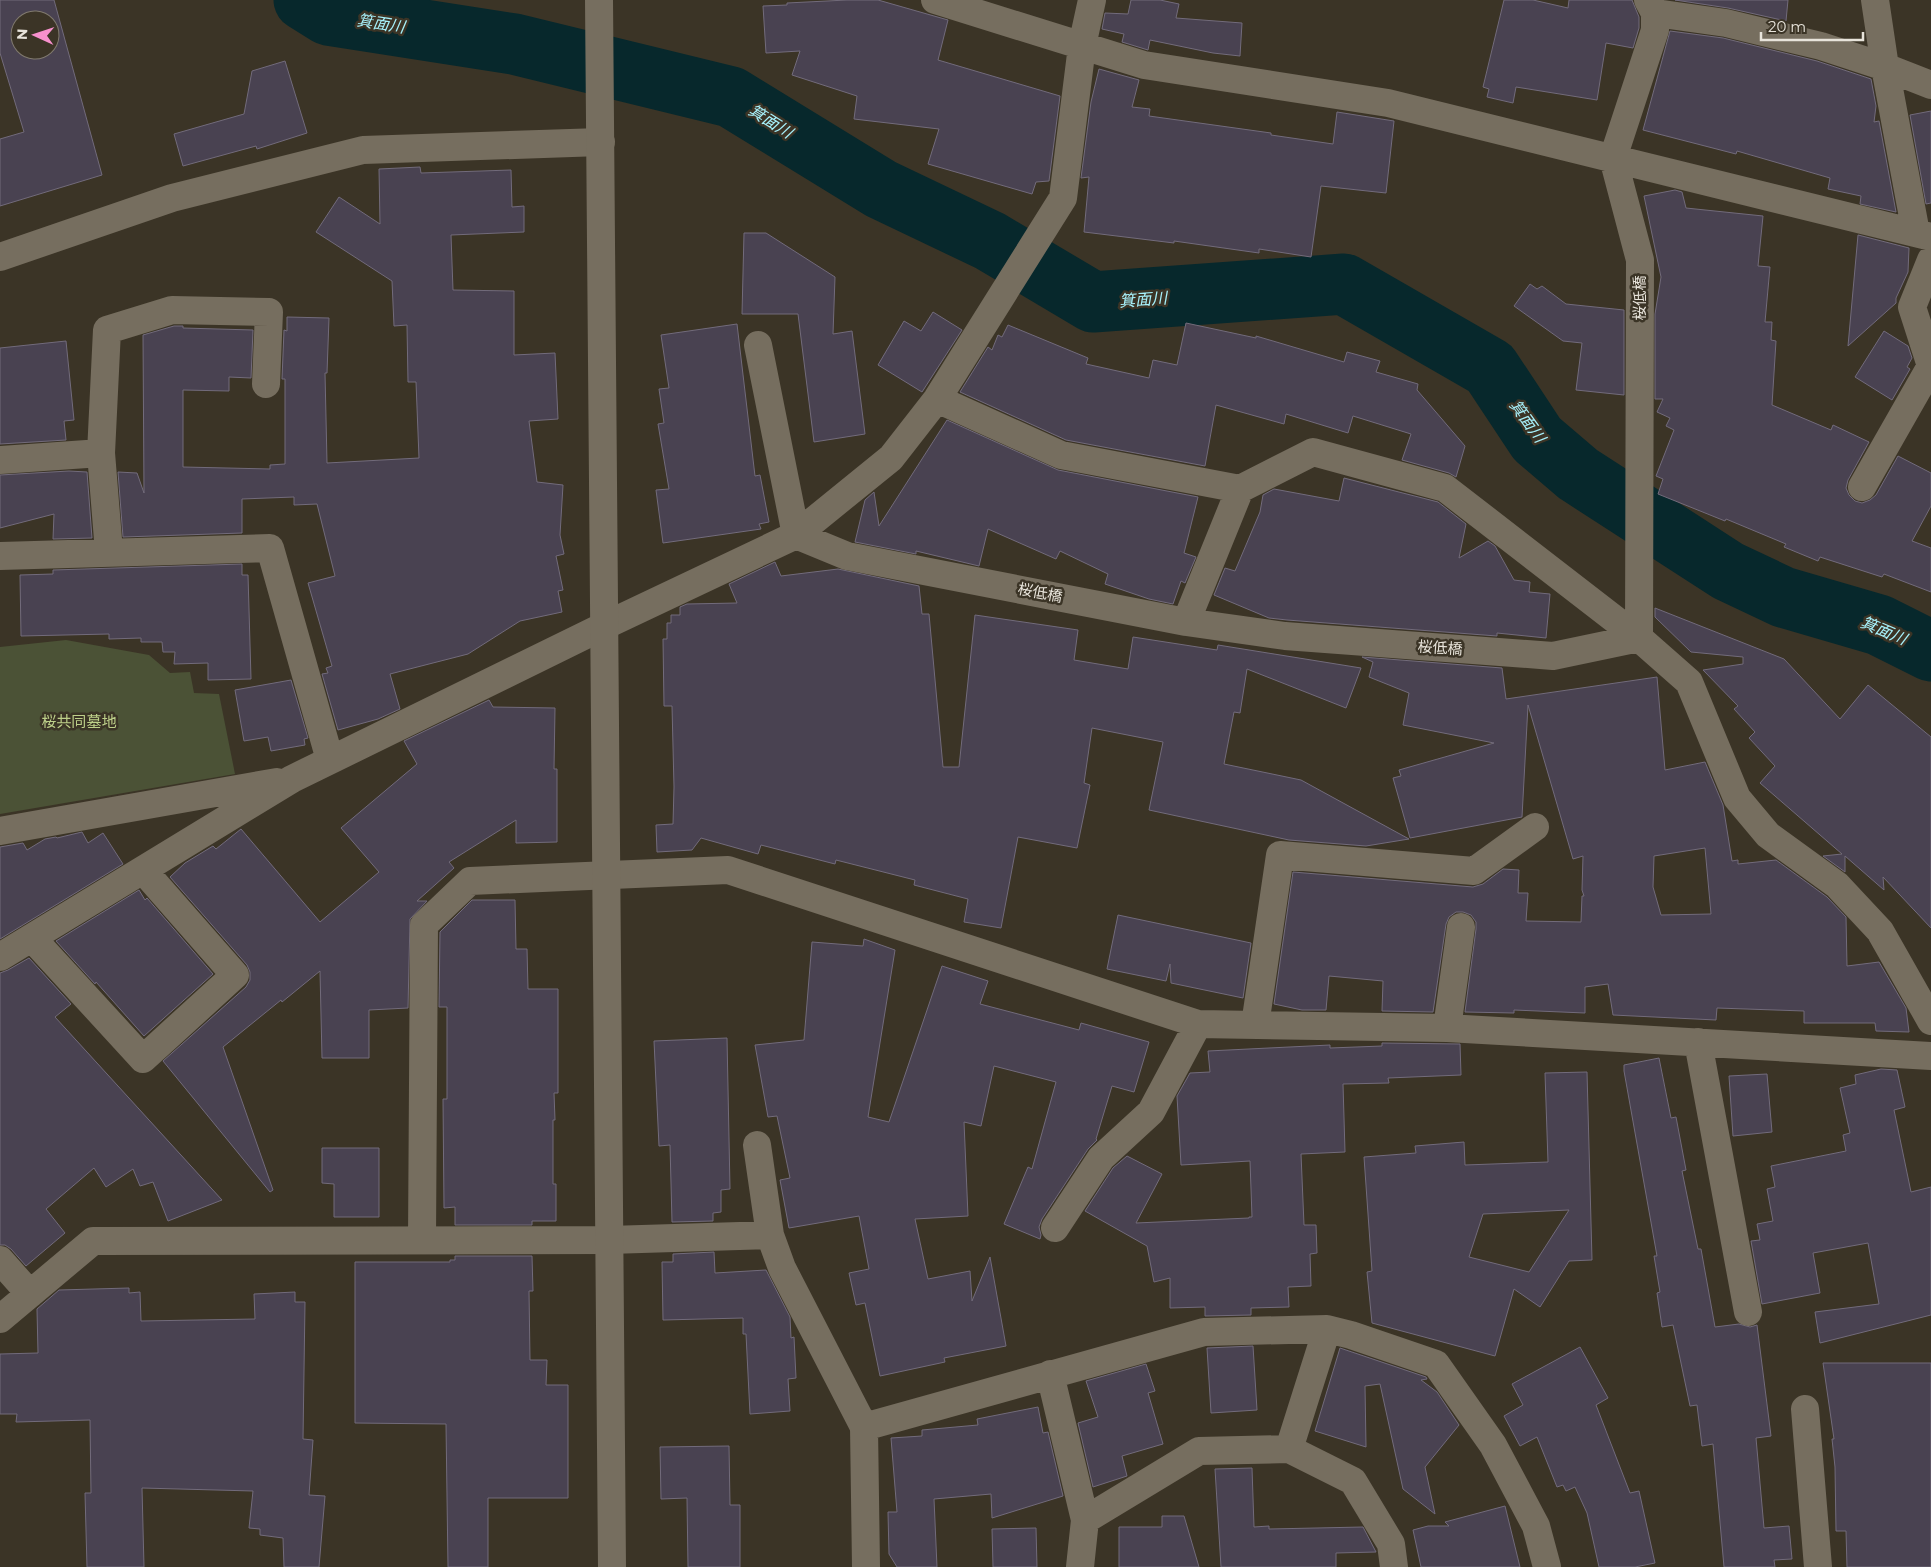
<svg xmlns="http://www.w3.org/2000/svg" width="1931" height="1567" font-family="Montserrat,'Noto Sans JP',sans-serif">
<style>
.green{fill:#4b5236}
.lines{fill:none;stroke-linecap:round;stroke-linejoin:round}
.river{stroke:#07282c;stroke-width:61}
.building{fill:#494251;stroke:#726b7b;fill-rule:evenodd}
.minor{stroke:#766e5f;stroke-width:28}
.tertiary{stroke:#766e5f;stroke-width:28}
.labels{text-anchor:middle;stroke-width:5;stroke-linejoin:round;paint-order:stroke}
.street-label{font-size:15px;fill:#e8e4db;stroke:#3b3426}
.park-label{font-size:15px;fill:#bed08a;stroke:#3b3426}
.water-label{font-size:16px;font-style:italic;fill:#a7f2fc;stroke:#3b3426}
</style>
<rect width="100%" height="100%" fill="#3b3426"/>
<path class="green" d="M 66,640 L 149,655 L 170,673 L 190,672 L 194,693 L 219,694 L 235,774 L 0,814 L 0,647 Z"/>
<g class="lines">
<path class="river" d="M 304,0 L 328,15 L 514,44 L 731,97 L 881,189 L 990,241 L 1093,302 L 1344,284 L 1490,368 L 1537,439 L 1578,474 L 1728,571 L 1783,597 L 1879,625 L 1931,651"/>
</g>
<path class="building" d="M 0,0 L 54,0 L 102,175 L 0,206 L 0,139 L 24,132 L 0,53 ZM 20,20 L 50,20 L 50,50 L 20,50 Z
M 847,0 L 878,0 L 948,20 L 938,60 L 1060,96 L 1049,181 L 1036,182 L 1032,194 L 928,164 L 939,129 L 854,119 L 857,96 L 792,75 L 800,51 L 766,53 L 763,6 L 787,5 L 787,3 Z
M 1131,0 L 1160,0 L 1179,4 L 1176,18 L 1242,23 L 1240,56 L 1213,53 L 1150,40 L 1148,50 L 1122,42 L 1124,34 L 1102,29 L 1105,13 L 1128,14 Z
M 1504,0 L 1533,0 L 1568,8 L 1569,0 L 1632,0 L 1639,17 L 1639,28 L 1633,48 L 1606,43 L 1597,100 L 1516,87 L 1513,103 L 1487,97 L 1489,89 L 1483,87 Z
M 1675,0 L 1788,0 L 1786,21 L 1728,8 Z
M 1670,31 L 1723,38 L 1817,61 L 1871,79 L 1876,106 L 1874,122 L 1879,121 L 1896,212 L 1860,204 L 1861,196 L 1828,189 L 1830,178 L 1737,151 L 1736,154 L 1643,130 Z
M 285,61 L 307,133 L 257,149 L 256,146 L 183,166 L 174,134 L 244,114 L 252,71 Z
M 1099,69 L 1139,80 L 1132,107 L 1150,109 L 1149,116 L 1271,133 L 1271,135 L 1333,144 L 1337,112 L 1394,121 L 1386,193 L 1321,186 L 1311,257 L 1259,249 L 1259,253 L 1174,241 L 1174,243 L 1084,232 L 1089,177 L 1081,178 L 1091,102 Z
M 1931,111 L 1931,203 L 1926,204 L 1910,115 Z
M 420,167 L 421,173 L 511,170 L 512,207 L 524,206 L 524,232 L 451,235 L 453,290 L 514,291 L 514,355 L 555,353 L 558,419 L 529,421 L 537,482 L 563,485 L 560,535 L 564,554 L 556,556 L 563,590 L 558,591 L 562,612 L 520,621 L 468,654 L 390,674 L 400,709 L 378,719 L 338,730 L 322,674 L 328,673 L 326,668 L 332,666 L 308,583 L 335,576 L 317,504 L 294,505 L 294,497 L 242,499 L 242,533 L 123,537 L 118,472 L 137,473 L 144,493 L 143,335 L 174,326 L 183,326 L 183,328 L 253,330 L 251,378 L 229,377 L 229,391 L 183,390 L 183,467 L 270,469 L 270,465 L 285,464 L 285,379 L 282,379 L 284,330 L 287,331 L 287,317 L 329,318 L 327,373 L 325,373 L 327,463 L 419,458 L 416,382 L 408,382 L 407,325 L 394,326 L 392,281 L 316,232 L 339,197 L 380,224 L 379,169 Z
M 1675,190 L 1682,192 L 1686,208 L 1763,216 L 1758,266 L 1770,267 L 1765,322 L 1772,322 L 1771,340 L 1776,341 L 1772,405 L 1831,430 L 1833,425 L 1869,442 L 1848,480 L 1846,488 L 1849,495 L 1855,501 L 1862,503 L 1870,500 L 1876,495 L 1898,456 L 1931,473 L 1931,506 L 1912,541 L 1931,548 L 1931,592 L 1884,574 L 1882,577 L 1820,557 L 1818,561 L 1784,547 L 1786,544 L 1726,519 L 1725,521 L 1658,494 L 1663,479 L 1656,476 L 1674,430 L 1666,426 L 1670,418 L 1657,412 L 1663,399 L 1655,399 L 1655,314 L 1661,277 L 1644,196 Z
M 744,233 L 766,233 L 835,277 L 833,334 L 852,331 L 865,434 L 814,442 L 798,314 L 742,314 Z
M 1858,235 L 1909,248 L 1908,272 L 1896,298 L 1896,303 L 1848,346 Z
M 1530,284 L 1537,289 L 1542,286 L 1566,304 L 1624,310 L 1624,395 L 1576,390 L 1582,343 L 1563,341 L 1514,306 Z
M 933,312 L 962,330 L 922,392 L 878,365 L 904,321 L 921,331 Z
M 1186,323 L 1256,338 L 1256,336 L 1344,362 L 1347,352 L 1380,361 L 1376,372 L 1418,384 L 1417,390 L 1465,446 L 1456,477 L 1449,473 L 1402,460 L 1411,434 L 1353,416 L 1348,433 L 1286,414 L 1284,424 L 1216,405 L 1205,466 L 1066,440 L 960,392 L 988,347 L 992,350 L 998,335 L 1002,337 L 1008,325 L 1088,358 L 1086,364 L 1149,378 L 1153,360 L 1177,365 Z
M 737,324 L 755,476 L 760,475 L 769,522 L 759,524 L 761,529 L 663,543 L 656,490 L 669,489 L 658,424 L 664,423 L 659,389 L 669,388 L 661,335 Z
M 1884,331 L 1908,346 L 1912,358 L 1907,367 L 1910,369 L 1892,400 L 1855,377 Z
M 66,341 L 74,420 L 64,421 L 66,440 L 0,444 L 0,348 Z
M 947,420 L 1058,470 L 1198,497 L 1184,553 L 1196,557 L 1185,583 L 1181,581 L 1173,604 L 1149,599 L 1105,584 L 1108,574 L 1060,551 L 1056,559 L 988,529 L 979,566 L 916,551 L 916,554 L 855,542 L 865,500 L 874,492 L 879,526 Z
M 69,471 L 87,472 L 92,538 L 53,539 L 54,514 L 0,528 L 0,475 Z
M 1344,478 L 1438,502 L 1466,524 L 1459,558 L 1488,541 L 1495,546 L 1514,580 L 1530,582 L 1529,592 L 1550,594 L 1546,638 L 1497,633 L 1497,636 L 1287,620 L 1269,618 L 1214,595 L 1225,568 L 1235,571 L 1260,512 L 1263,495 L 1274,489 L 1339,501 Z
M 775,562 L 781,576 L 838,569 L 919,586 L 922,614 L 929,614 L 943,767 L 959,767 L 975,615 L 1078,630 L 1074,660 L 1128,669 L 1133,637 L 1217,650 L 1218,645 L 1361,668 L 1346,708 L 1247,669 L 1240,713 L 1234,712 L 1224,764 L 1301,780 L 1409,839 L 1366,846 L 1289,840 L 1149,810 L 1163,742 L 1092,728 L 1084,783 L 1090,785 L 1077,848 L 1018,837 L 1001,928 L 964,922 L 968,899 L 914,885 L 915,880 L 836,860 L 835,864 L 761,845 L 758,854 L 701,838 L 692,850 L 657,852 L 656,825 L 673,824 L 674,787 L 672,706 L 664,706 L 663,639 L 667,639 L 667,623 L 671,623 L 671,615 L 680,615 L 680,607 L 687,604 L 737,603 L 729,584 Z
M 242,564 L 242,575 L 248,575 L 251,679 L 208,680 L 208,663 L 174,664 L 175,652 L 163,652 L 162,642 L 141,642 L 141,638 L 109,639 L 109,634 L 21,636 L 20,575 L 53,574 L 53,570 Z
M 1655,608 L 1784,659 L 1840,719 L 1868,685 L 1931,737 L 1931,928 L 1883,877 L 1884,890 L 1845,856 L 1845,872 L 1823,856 L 1842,854 L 1760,783 L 1775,766 L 1749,738 L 1755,732 L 1734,709 L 1738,706 L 1703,670 L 1743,664 L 1743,657 L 1691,652 L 1655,617 Z
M 1362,657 L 1502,668 L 1506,699 L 1657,677 L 1665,770 L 1705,762 L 1723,805 L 1732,861 L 1738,860 L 1738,864 L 1776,860 L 1827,897 L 1846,917 L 1847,966 L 1879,962 L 1906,1008 L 1909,1032 L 1876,1031 L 1875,1023 L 1804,1023 L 1804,1011 L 1717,1008 L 1716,1020 L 1613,1015 L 1608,984 L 1585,987 L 1585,1013 L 1514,1010 L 1514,1013 L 1465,1012 L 1476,929 L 1476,922 L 1471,915 L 1463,912 L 1456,912 L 1449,917 L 1446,924 L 1433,1012 L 1382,1011 L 1383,981 L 1329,976 L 1326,1010 L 1302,1010 L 1274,1004 L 1293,872 L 1473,887 L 1483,884 L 1503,869 L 1519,870 L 1518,893 L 1528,893 L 1526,921 L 1581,922 L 1582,896 L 1584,896 L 1582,890 L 1583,856 L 1573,859 L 1528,705 L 1522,817 L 1410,838 L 1393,778 L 1401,776 L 1399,770 L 1494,743 L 1403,725 L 1409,693 L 1369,677 L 1373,662 ZM 1705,848 L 1711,914 L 1661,915 L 1653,887 L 1654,856 Z
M 291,680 L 308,738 L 304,739 L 305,745 L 271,751 L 268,737 L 244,741 L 235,690 Z
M 489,700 L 493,707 L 555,708 L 554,769 L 557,769 L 557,842 L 516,843 L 516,820 L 449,862 L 454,868 L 417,901 L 427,901 L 410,919 L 408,1008 L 369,1010 L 369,1058 L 322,1058 L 320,971 L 282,1002 L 281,1000 L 223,1047 L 273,1190 L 270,1192 L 163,1061 L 246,987 L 250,980 L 250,972 L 247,965 L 170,877 L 185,863 L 213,846 L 216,849 L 241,829 L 320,922 L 379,872 L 341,828 L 417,764 L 404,741 Z
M 82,832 L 88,843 L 103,833 L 123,864 L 0,939 L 0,847 L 23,843 L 27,850 L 45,839 L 56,837 L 57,838 Z
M 139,890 L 145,900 L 147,898 L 213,974 L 144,1036 L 96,982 L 95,984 L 56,941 Z
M 472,900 L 515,900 L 516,949 L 527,949 L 528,989 L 558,989 L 558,1093 L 554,1093 L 555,1120 L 553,1120 L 553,1184 L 556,1184 L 556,1221 L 532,1221 L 532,1225 L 455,1225 L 455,1207 L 444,1208 L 443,1099 L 447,1099 L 447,1007 L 439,1007 L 440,932 Z
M 1118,915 L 1251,943 L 1243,998 L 1171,983 L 1170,964 L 1166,981 L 1107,969 Z
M 864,939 L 895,950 L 868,1117 L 889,1122 L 942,966 L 988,981 L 980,1004 L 1079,1030 L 1081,1023 L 1149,1042 L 1134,1092 L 1112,1086 L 1096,1139 L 1097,1140 L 1088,1149 L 1042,1219 L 1039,1227 L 1041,1235 L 1040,1239 L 1004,1224 L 1028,1167 L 1032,1169 L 1056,1082 L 994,1066 L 981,1126 L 964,1122 L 968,1216 L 915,1219 L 928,1279 L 970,1271 L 972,1301 L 990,1257 L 1006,1346 L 944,1358 L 945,1362 L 880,1376 L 865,1303 L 856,1305 L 849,1273 L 869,1269 L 859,1216 L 789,1228 L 780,1180 L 790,1178 L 777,1116 L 768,1117 L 755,1045 L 804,1040 L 812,942 L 863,946 Z
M 29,958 L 71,1004 L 55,1017 L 222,1200 L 168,1221 L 153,1182 L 140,1186 L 133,1169 L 106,1187 L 94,1168 L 46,1209 L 65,1233 L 26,1266 L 11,1249 L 5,1245 L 0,1245 L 0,973 L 8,970 Z
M 727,1038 L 730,1189 L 721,1190 L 721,1212 L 713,1213 L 713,1221 L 672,1222 L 670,1145 L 659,1146 L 654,1041 Z
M 1382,1043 L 1460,1044 L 1461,1075 L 1388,1078 L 1389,1083 L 1343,1084 L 1345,1152 L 1301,1154 L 1304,1225 L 1316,1225 L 1317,1253 L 1310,1254 L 1311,1286 L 1288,1287 L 1289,1307 L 1251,1308 L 1251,1315 L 1205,1316 L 1205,1307 L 1170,1308 L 1170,1278 L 1154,1282 L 1147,1246 L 1085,1211 L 1113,1168 L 1127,1156 L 1162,1174 L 1136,1223 L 1249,1218 L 1249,1217 L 1252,1217 L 1250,1161 L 1181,1165 L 1177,1096 L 1190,1073 L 1210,1072 L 1208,1051 L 1330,1045 L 1330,1048 L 1382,1046 Z
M 1659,1058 L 1671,1118 L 1676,1117 L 1686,1170 L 1682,1171 L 1698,1249 L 1701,1249 L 1715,1327 L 1739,1324 L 1750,1327 L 1757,1325 L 1771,1436 L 1756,1438 L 1764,1528 L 1789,1526 L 1792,1559 L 1774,1560 L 1775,1567 L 1724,1567 L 1713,1444 L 1702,1446 L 1697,1405 L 1690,1406 L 1673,1325 L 1662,1327 L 1657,1293 L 1660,1292 L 1654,1256 L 1657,1256 L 1624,1071 L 1624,1065 Z
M 1881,1069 L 1897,1070 L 1905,1107 L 1894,1110 L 1911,1192 L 1931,1187 L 1931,1315 L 1820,1343 L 1815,1312 L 1879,1304 L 1868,1243 L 1813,1253 L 1820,1293 L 1762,1304 L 1751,1241 L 1760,1240 L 1757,1224 L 1773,1221 L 1767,1189 L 1775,1187 L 1771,1166 L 1846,1151 L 1843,1135 L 1850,1133 L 1840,1088 L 1856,1084 L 1855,1075 Z
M 1587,1072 L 1592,1260 L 1569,1261 L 1540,1307 L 1514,1289 L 1495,1356 L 1372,1323 L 1367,1272 L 1372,1271 L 1364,1157 L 1416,1153 L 1415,1146 L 1464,1142 L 1465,1165 L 1548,1162 L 1545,1073 ZM 1569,1210 L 1529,1272 L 1469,1257 L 1483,1214 Z
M 1767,1074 L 1772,1132 L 1733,1136 L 1729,1076 Z
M 322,1148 L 379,1148 L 379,1217 L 334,1217 L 334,1184 L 322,1183 Z
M 714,1252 L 715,1273 L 766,1270 L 790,1317 L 791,1338 L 794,1337 L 796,1378 L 788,1379 L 790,1411 L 750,1414 L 746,1334 L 743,1334 L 743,1318 L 663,1320 L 662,1262 L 673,1262 L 673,1254 Z
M 455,1256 L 532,1256 L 533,1291 L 529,1291 L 530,1360 L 547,1360 L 546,1385 L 568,1385 L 568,1498 L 488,1498 L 488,1567 L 448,1567 L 446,1424 L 355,1423 L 355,1262 L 450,1262 L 450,1260 L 455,1260 Z
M 129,1288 L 129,1293 L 140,1292 L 141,1321 L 255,1319 L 254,1294 L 295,1292 L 295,1302 L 305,1302 L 303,1439 L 313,1440 L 309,1495 L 325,1496 L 319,1567 L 284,1567 L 283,1538 L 260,1535 L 260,1529 L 249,1528 L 253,1491 L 142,1488 L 144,1567 L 87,1567 L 85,1493 L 91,1493 L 90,1420 L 16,1422 L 17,1414 L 0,1414 L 0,1354 L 38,1353 L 37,1309 L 59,1290 Z
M 1253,1346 L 1257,1410 L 1211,1413 L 1207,1348 Z
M 1580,1347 L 1608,1398 L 1596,1405 L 1630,1493 L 1639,1491 L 1655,1563 L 1635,1567 L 1599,1567 L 1587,1513 L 1575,1487 L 1566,1491 L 1563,1485 L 1557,1487 L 1537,1437 L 1520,1446 L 1504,1416 L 1523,1405 L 1512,1384 Z
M 1340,1348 L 1426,1377 L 1427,1379 L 1421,1380 L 1437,1392 L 1459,1425 L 1425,1467 L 1435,1514 L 1403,1489 L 1380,1384 L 1365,1386 L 1366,1447 L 1315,1431 Z
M 1823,1363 L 1931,1363 L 1931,1567 L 1847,1567 L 1846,1531 L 1836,1531 L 1835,1467 L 1832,1439 L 1834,1439 Z
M 1146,1364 L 1155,1391 L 1148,1393 L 1163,1444 L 1122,1456 L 1127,1476 L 1093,1487 L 1078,1423 L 1098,1417 L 1086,1381 Z
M 1038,1407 L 1043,1433 L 1048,1432 L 1063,1496 L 992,1518 L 991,1494 L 934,1499 L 937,1567 L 897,1567 L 889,1554 L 888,1512 L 897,1512 L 891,1438 L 922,1436 L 922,1430 L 978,1425 L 977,1419 Z
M 729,1446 L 730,1505 L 740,1505 L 740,1567 L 688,1567 L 687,1498 L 661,1499 L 660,1447 Z
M 1252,1468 L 1254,1527 L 1269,1526 L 1269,1529 L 1363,1527 L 1376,1552 L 1336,1553 L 1336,1567 L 1221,1567 L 1215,1469 Z
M 1505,1506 L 1520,1567 L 1421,1567 L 1413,1530 L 1428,1526 L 1449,1526 L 1445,1522 Z
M 1162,1516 L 1184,1516 L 1199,1567 L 1119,1567 L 1119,1527 L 1162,1527 Z
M 1036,1528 L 1037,1567 L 993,1567 L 992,1529 Z"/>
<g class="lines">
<path class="minor" d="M 935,0 L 1144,65 L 1388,103 L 1931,237
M 1875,0 L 1885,67 L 1916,233
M 1655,13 L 1726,23 L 1821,46 L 1885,67 L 1931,85
M 0,257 L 172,198 L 363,150 L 601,142
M 1931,260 L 1912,307 L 1931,366
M 758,345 L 796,535 L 847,556 L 1186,622 L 1285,636 L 1553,656 L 1639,638 L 1640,260 L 1613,158 L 1655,30 L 1655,13 L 1648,0
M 937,399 L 1061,455 L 1240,489 L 1313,452 L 1445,488 L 1639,638 L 1689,682 L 1737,798 L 1768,835 L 1837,885 L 1880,931 L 1931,1021
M 0,460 L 101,453
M 1862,487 L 1931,366
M 109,552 L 101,453 L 107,330 L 172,310 L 269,312 L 266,384
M 0,556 L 270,548 L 330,760
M 1186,622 L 1240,489
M 0,831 L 277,782
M 32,938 L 143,1059 L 235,975 L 143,870
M 0,957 L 292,779 L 604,626 L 796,535 L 891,458 L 937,399 L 1063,198 L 1082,46 L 1092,0
M 1255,1025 L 1280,855 L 1474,871 L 1535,827
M 1447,1028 L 1461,927
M 1698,1042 L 1748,1312
M 757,1145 L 770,1235 L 782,1268 L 864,1427 L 866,1567
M 1055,1228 L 1101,1158 L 1151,1112 L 1198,1024
M 422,1240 L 424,925 L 470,881 L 728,870 L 1198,1024 L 1447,1028 L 1931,1056
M 0,1260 L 30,1294
M 0,1319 L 93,1241 L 609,1240 L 770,1235
M 1050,1374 L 1085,1520 L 1080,1567
M 1805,1409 L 1818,1567
M 864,1427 L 1204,1332 L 1327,1329 L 1351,1335 L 1436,1364 L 1493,1445 L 1536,1526 L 1547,1567
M 1289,1449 L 1327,1329
M 1085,1520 L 1199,1451 L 1289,1449 L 1353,1481 L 1391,1544 L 1394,1567"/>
<path class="tertiary" d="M 599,0 L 612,1567"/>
</g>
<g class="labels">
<g class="street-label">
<text transform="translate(1640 298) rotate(-90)" y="5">桜低橋</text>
<text transform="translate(1040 593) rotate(11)" y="5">桜低橋</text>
<text transform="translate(1440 648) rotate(4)" y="5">桜低橋</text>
</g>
<g class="park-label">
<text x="79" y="727">桜共同墓地</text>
</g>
<g class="water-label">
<text transform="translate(381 23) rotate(9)" y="6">箕面川</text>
<text transform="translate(771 121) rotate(32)" y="6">箕面川</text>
<text transform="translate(1143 299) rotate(-4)" y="6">箕面川</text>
<text transform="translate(1528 421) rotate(54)" y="6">箕面川</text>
<text transform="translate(1884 630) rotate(23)" y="6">箕面川</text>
</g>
</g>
<g transform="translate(35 35) rotate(273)"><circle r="24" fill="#3b3426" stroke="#807a6e"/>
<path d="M0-4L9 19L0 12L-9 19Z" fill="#f790cd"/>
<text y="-8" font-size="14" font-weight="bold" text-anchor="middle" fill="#e8e4db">N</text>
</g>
<path d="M1761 32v8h102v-8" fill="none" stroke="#e8e4db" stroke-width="2.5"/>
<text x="1768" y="32" font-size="15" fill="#e8e4db" stroke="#3b3426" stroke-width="4" paint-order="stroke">20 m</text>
</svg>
